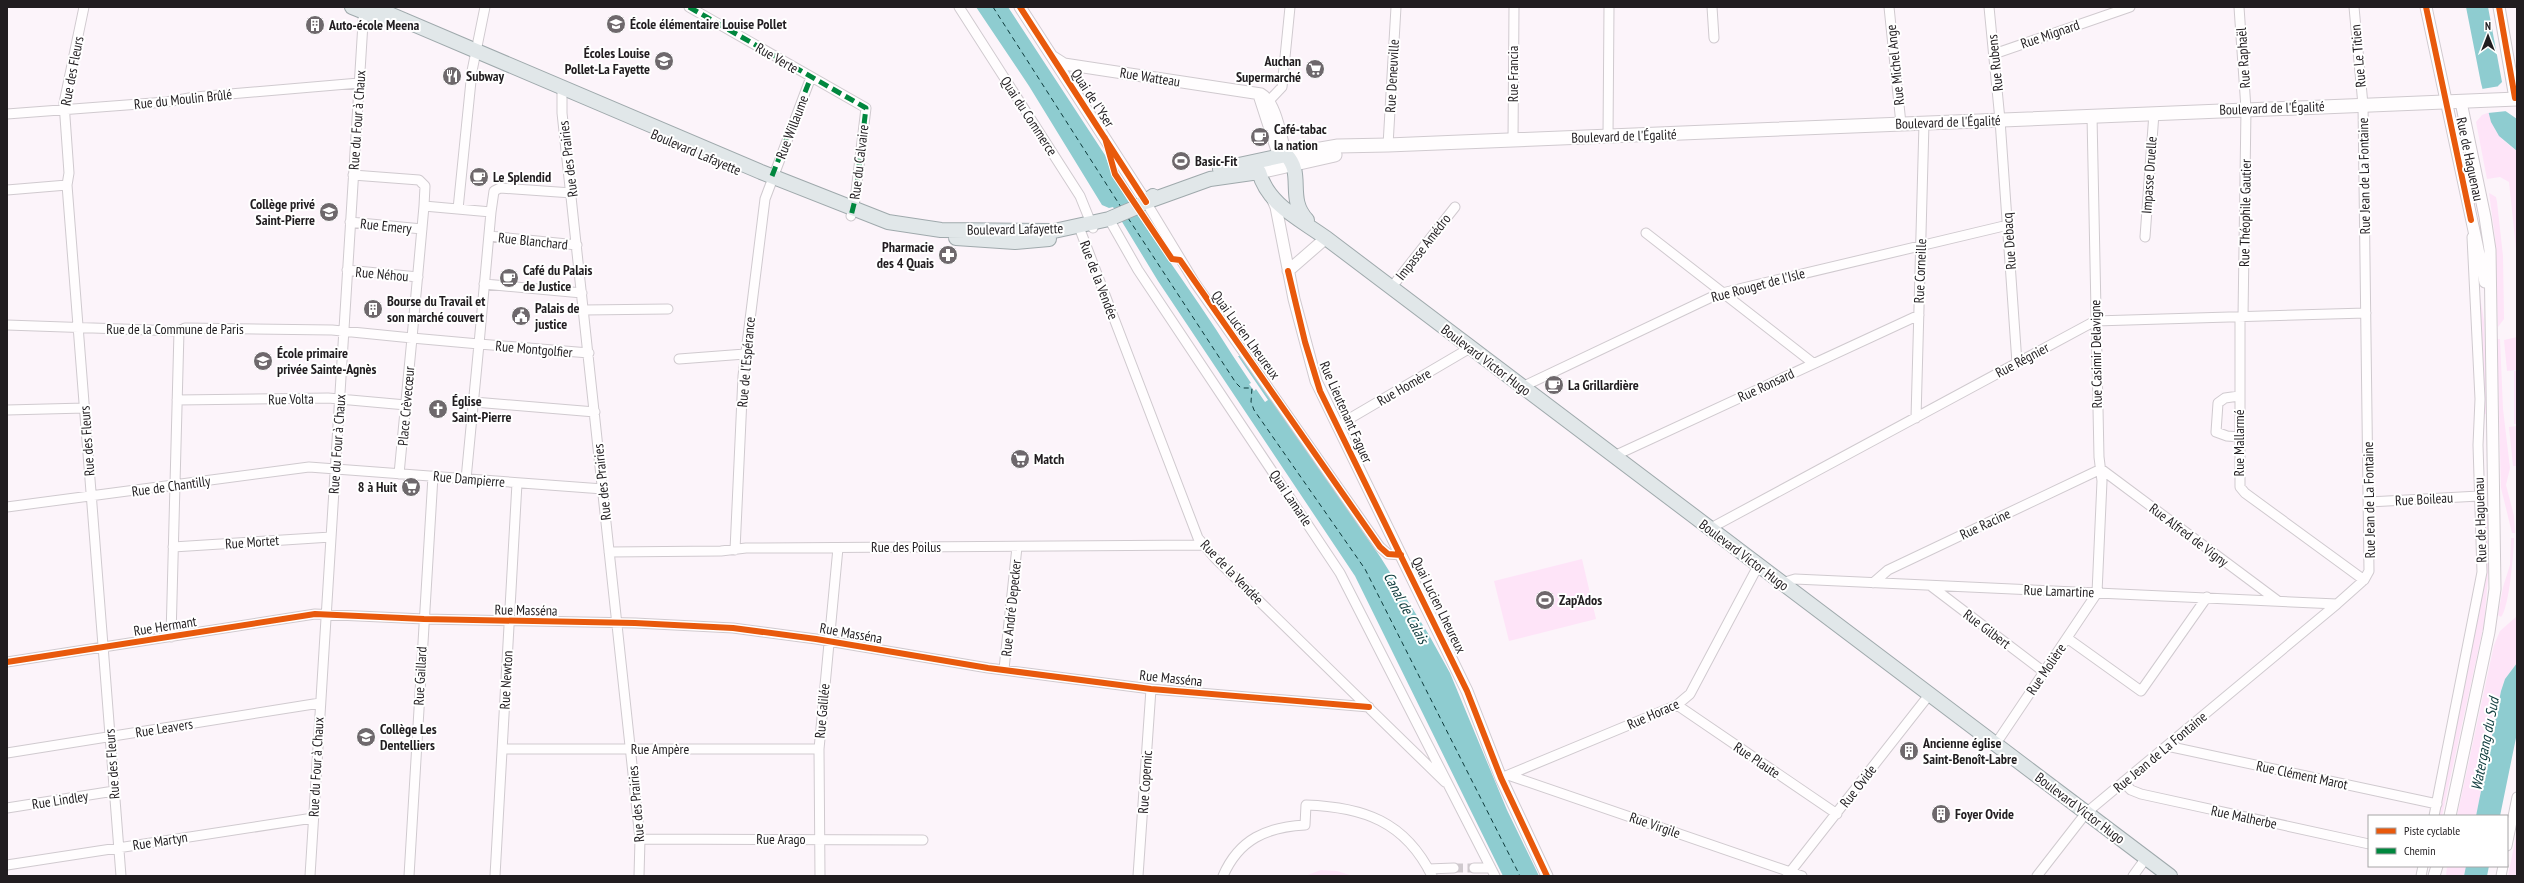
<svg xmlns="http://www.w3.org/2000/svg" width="2524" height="883" font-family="'PT Sans Narrow',sans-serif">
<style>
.green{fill:#fee4f8}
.water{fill:#8eccd0}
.pier{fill:#fcf4fa}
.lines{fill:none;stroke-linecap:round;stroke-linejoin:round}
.ferry{stroke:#0d3a3b;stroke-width:1;stroke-dasharray:5 4;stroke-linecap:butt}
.minor-tunnel{stroke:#d0c9ce;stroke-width:9;stroke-dasharray:9 4.5;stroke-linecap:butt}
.minor-casing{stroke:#d0cacf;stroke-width:11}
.tertiary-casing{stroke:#d0cacf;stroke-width:13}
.secondary-casing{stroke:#d0cacf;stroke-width:15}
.primary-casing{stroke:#9fa9ac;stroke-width:16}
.minor{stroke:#fffdfe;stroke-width:9}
.tertiary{stroke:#fffdfe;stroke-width:11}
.secondary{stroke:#fffdfe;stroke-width:13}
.primary{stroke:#e1e7e9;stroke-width:14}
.quiet{stroke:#00873e;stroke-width:5;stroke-dasharray:10 5;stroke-linecap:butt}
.cycleway-casing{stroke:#fff;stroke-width:8}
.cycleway{stroke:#e8590c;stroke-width:6}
.labels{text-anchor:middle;stroke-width:4;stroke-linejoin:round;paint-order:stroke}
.poi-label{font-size:14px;font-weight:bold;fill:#211d20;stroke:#fff;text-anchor:start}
.street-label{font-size:14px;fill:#211d20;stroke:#fff}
.water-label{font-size:15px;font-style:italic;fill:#0d3a3b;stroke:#fff}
</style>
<rect width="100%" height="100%" fill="#fcf4fa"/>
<path class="green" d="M 2490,112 C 2492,131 2503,141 2517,151 L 2517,258 L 2509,182 L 2500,177 L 2487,179 L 2476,122 L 2482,115 Z
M 2489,193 L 2496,197 L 2497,202 L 2503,256 L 2504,319 L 2498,327 L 2495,237 Z
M 2480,296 L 2484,321 L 2487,414 L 2483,414 Z
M 2517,337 L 2517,370 L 2507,371 L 2504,340 Z
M 2497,339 L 2500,339 L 2503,409 L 2510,468 L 2506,485 L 2514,516 L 2515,533 L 2512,533 L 2501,488 Z
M 2514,371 L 2517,371 L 2517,424 L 2514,424 Z
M 2517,426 L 2517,466 L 2513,466 L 2509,427 Z
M 2489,505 L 2489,566 L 2484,624 L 2442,816 L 2437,816 L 2485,580 L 2486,506 Z
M 2511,538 L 2514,538 C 2514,551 2509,609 2501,617 L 2498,615 L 2503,587 L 2510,565 Z
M 1582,559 L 1596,619 L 1509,641 L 1494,581 Z
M 2517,616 L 2517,663 L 2505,679 L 2501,691 L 2476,816 L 2457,816 L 2494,645 L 2500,631 Z
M 2516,836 L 2517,876 L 2508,876 Z
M 2447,866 L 2466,866 L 2464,876 L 2446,876 Z
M 1321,870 L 1337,871 L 1353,876 L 1305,876 Z"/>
<path class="water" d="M 976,7 L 1008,7 L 1105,155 C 1115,186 1136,212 1154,239 C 1181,278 1208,316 1233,356 L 1243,356 L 1381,558 L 1429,635 L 1450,673 L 1507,810 L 1539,876 L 1503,876 L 1355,576 L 1158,281 L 1113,207 L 1109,208 L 1102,205 L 1029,86 Z
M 2466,7 L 2488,7 L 2502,82 L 2498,86 L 2504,110 L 2517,119 L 2517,151 L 2499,136 L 2491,122 L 2481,83 Z
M 2517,663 L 2517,733 L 2500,816 L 2476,816 L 2501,691 L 2505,679 Z
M 2466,866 L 2489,866 L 2487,876 L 2464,876 Z"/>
<path class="pier" d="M 2500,86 L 2507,111 L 2488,113 L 2482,89 Z
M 1233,356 L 1238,356 L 1268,400 L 1265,402 L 1256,389 L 1254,391 L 1249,384 L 1251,383 Z"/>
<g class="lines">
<path class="ferry" d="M 993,7 L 1121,207
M 1128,218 L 1236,383 L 1241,388 L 1252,388 L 1251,402 L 1254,410 L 1365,569 L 1520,876"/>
<path class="minor-tunnel" d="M 1454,868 L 1474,868"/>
<g class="minor-casing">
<path id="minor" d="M 84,7 L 64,103 L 69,173 L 67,185 L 121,876
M 689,7 L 866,108 L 855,200 L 851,216
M 959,7 L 1080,196 L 1093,228
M 1712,7 L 1714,38
M 1889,7 L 1901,124
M 1989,7 L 2000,120 L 2017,363
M 2239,7 L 2246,109 L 2243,317
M 1994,54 L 2130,7
M 562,88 L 562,113 L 640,839 L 639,876
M 1265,105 L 1282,87 L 1290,7
M 7,114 L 166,102 L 195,97 L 359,83
M 1608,136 L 1609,7
M 1513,140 L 1514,7
M 1388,145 L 1396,7
M 353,175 L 419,180 L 425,186 L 424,206
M 7,190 L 67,185
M 1146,202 L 1195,283 L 1380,547 L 1388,554 L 1401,555
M 424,206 L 491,212 L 479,344 L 412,338 Z
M 458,209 L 472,71 L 485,7
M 491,212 L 494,191 L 500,188 L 572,193
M 1109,219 L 1138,270 L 1340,573 L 1495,876
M 350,222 L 422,229
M 1079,227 L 1198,538 L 1215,558 L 1445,782
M 1646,233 L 1813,363
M 489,236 L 577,245
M 2145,237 L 2154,113
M 347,270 L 418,277
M 484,284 L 582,293
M 1391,288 L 1455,207
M 584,310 L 668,309
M 2240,317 L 2240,487 L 2245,493 L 2364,580
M 7,325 L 179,331 L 185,328 L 332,330 L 412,338 L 399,474
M 679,359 L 745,354
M 1522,387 L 1718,294 L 2008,225
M 177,400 L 328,398 L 406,405
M 474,402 L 595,412
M 7,410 L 85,408
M 1916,418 L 1924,123
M 1337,426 L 1470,348
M 2239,437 L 2227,436 L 2216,432 L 2218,403 L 2225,398 L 2239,396
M 1614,456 L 1919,315
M 466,479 L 479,344 L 589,353
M 2369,502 L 2479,496
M 7,507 L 309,467 L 603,489
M 1709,529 L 2095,321 L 2366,313
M 173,547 L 331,537
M 735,550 L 743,376 L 765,199 L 811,77
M 609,552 L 721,551 L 746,548 L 1203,545
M 1782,583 L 1795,579 L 2337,604
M 1873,583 L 1888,570 L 2101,469 L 2278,601
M 1931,586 L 2044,672
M 171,637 L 179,331
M 2067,638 L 2141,691 L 2207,597
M 7,662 L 315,614 L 424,619 L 635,623 L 733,628 L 816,639 L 988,668 L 1151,689 L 1369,707
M 1004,669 L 1017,547
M 1677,705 L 1837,814
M 1995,745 L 2097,593 L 2102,481 L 2099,457 L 2092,116
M 2167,746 L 2437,804
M 502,749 L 819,749
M 7,753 L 320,703
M 1508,775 L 1802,876
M 1501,778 L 1677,705 L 1690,694 L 1758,566
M 2123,782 L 2131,790 L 2141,794 L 2369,844
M 7,808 L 114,791
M 2434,816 L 2482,572 L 2478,445 L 2480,399 L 2472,237
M 640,839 L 923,840
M 2507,846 L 2517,797
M 7,865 L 313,818
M 1474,868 L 1491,868
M 1428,869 L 1454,868
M 310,876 L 364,7
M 409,876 L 433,476
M 495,876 L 517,483
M 820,876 L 819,749 L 838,548
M 1138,876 L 1151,689
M 1223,876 C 1239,839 1267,827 1305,825 L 1306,805 C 1363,807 1405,821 1432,876
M 1787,876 L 1929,695
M 2037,876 L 2086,813 L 2337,604 L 2364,580 L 2369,571 L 2363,105 L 2354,7
M 2133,876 L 2146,858
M 2421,876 L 2423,866
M 2501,876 L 2503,866"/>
</g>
<g class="tertiary-casing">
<path id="tertiary" d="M 1020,7 L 1146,202
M 2426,7 L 2485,282
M 2499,7 L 2515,98
M 1053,57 L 1064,64 L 1261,94 C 1276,102 1281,139 1286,155
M 1260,98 L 1281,163
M 1272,198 L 1276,207 L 1294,299 L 1316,381 L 1467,691 L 1501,778 L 1547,876
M 1288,271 L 1326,238
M 2450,816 L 2489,632 L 2495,589 L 2490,250 L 2485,217 L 2461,102
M 2434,876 L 2437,866"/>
</g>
<g class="secondary-casing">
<path id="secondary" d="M 1286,155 L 1338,146 L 1388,145 L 2517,99
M 1259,172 L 1335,155"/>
</g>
<g class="primary-casing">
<path id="primary" d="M 352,7 L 382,19
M 373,7 L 761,172 L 888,222 L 941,230 L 1054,231 L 1109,219 L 1137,207 L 1153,196
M 1220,169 L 1286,155 C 1305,174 1286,198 1307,220
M 1146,202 L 1210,179 L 1259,172 C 1268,205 1300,219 1326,238 L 2170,876
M 956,238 L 1015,242 L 1049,239"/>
</g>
<use href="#minor" class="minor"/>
<use href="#tertiary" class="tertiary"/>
<use href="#secondary" class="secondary"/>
<use href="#primary" class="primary"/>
<path class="quiet" d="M 689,7 L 866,108 L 855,200 L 851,216
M 772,176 L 811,77"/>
<g class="cycleway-casing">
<path id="cycleway" d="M 1020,7 L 1146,202
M 2426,7 L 2471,220
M 2499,7 L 2515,98
M 1105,138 L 1115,174 L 1172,259 L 1180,260 L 1380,547 L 1388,554 L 1401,555
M 1288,271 L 1305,342 L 1320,391 L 1467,691 L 1501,778 L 1547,876
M 7,662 L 315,614 L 424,619 L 635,623 L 733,628 L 816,639 L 988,668 L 1151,689 L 1369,707"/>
</g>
<use href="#cycleway" class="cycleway"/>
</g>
<defs>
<g id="school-disc" transform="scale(1)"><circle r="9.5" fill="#6e686c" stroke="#fff"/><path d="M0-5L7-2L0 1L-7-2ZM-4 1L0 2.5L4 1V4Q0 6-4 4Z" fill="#fff"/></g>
<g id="building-disc" transform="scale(1)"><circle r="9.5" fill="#6e686c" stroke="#fff"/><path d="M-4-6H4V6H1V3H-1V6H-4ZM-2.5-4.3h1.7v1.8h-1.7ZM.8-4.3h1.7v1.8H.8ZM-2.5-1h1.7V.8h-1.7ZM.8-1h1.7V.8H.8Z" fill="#fff"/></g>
<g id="supermarket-disc" transform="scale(1)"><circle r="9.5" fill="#6e686c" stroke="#fff"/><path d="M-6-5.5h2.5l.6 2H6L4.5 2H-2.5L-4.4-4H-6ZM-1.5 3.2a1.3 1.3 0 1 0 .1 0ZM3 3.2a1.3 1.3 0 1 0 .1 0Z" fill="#fff"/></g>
<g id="restaurant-disc" transform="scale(1)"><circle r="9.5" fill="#6e686c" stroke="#fff"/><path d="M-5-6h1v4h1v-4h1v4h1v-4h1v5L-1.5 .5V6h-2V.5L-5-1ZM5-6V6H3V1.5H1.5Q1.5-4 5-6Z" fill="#fff"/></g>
<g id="cafe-disc" transform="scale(1)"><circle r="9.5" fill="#6e686c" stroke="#fff"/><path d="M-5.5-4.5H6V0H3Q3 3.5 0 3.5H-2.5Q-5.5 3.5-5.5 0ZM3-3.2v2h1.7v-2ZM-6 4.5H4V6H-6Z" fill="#fff"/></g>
<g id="stadium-disc" transform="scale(1)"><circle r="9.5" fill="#6e686c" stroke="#fff"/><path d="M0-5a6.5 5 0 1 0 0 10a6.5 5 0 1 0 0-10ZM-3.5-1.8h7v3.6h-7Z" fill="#fff"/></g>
<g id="pharmacy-disc" transform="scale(1)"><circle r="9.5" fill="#6e686c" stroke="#fff"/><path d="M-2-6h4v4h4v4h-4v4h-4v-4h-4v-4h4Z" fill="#fff"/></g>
<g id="civic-disc" transform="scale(1)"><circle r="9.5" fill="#6e686c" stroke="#fff"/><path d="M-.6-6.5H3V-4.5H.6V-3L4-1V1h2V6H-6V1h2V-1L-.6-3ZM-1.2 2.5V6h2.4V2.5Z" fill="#fff"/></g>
<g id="church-disc" transform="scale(1)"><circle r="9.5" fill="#6e686c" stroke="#fff"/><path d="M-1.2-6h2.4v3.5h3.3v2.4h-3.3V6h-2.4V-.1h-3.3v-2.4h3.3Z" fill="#fff"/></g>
</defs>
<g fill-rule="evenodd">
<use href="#school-disc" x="616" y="24"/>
<use href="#building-disc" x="315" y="25"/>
<use href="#school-disc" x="664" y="61"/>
<use href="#supermarket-disc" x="1315" y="69"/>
<use href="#restaurant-disc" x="452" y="76"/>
<use href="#cafe-disc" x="1260" y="137"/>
<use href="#stadium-disc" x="1181" y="161"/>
<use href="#cafe-disc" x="479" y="177"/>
<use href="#school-disc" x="329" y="212"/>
<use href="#pharmacy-disc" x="948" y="255"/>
<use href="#cafe-disc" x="509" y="278"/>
<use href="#building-disc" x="373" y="309"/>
<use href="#civic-disc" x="521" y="316"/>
<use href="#school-disc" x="263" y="361"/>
<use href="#cafe-disc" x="1554" y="385"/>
<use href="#church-disc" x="438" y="409"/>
<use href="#supermarket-disc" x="1020" y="459"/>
<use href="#supermarket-disc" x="411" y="487"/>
<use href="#stadium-disc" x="1545" y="600"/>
<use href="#school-disc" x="366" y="737"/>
<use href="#building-disc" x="1909" y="751"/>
<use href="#building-disc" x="1941" y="814"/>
</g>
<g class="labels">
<g class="poi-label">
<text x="630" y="29">École élémentaire Louise Pollet</text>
<text x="329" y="30">Auto-école Meena</text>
<text x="650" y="58" text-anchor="end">Écoles Louise<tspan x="650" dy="16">Pollet-La Fayette</tspan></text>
<text x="1301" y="66" text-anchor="end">Auchan<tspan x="1301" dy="16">Supermarché</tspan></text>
<text x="466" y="81">Subway</text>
<text x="1274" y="134">Café-tabac<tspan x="1274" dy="16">la nation</tspan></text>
<text x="1195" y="166">Basic-Fit</text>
<text x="493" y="182">Le Splendid</text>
<text x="315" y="209" text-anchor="end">Collège privé<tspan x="315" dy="16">Saint-Pierre</tspan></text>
<text x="934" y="252" text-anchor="end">Pharmacie<tspan x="934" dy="16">des 4 Quais</tspan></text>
<text x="523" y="275">Café du Palais<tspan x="523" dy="16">de Justice</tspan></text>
<text x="387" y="306">Bourse du Travail et<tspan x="387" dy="16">son marché couvert</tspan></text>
<text x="535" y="313">Palais de<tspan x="535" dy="16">justice</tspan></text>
<text x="277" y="358">École primaire<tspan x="277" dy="16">privée Sainte-Agnès</tspan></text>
<text x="1568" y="390">La Grillardière</text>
<text x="452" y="406">Église<tspan x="452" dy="16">Saint-Pierre</tspan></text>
<text x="1034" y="464">Match</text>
<text x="397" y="492" text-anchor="end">8 à Huit</text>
<text x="1559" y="605">Zap'Ados</text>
<text x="380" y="734">Collège Les<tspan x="380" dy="16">Dentelliers</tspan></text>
<text x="1923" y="748">Ancienne église<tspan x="1923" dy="16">Saint-Benoît-Labre</tspan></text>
<text x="1955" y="819">Foyer Ovide</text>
</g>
<g class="street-label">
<text transform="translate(2050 34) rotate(-19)" y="5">Rue Mignard</text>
<text transform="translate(2358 56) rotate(-95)" y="5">Rue Le Titien</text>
<text transform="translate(777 58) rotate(30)" y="5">Rue Verte</text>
<text transform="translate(2243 58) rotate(-94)" y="5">Rue Raphaël</text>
<text transform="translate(1995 63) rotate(-96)" y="5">Rue Rubens</text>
<text transform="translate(1895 65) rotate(-96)" y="5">Rue Michel Ange</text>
<text transform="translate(72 71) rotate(-79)" y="5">Rue des Fleurs</text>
<text transform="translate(1513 74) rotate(-90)" y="5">Rue Francia</text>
<text transform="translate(1392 76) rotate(-87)" y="5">Rue Deneuville</text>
<text transform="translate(1150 77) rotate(9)" y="5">Rue Watteau</text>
<text transform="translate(1093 98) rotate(57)" y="5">Quai de l'Yser</text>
<text transform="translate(183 99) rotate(-6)" y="5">Rue du Moulin Brûlé</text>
<text transform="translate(2272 108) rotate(-2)" y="5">Boulevard de l'Égalité</text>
<text transform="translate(1029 116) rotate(57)" y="5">Quai du Commerce</text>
<text transform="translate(357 120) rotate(-86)" y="5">Rue du Four à Chaux</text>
<text transform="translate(1948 122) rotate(-2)" y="5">Boulevard de l'Égalité</text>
<text transform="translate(792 127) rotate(-69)" y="5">Rue Willaume</text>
<text transform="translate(1624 136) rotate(-2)" y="5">Boulevard de l'Égalité</text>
<text transform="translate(696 152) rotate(23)" y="5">Boulevard Lafayette</text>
<text transform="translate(568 159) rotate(-97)" y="5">Rue des Prairies</text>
<text transform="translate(2470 159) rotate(78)" y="5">Rue de Haguenau</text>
<text transform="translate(859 162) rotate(-83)" y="5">Rue du Calvaire</text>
<text transform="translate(2149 175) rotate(-86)" y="5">Impasse Druelle</text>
<text transform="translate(2364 176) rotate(-91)" y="5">Rue Jean de La Fontaine</text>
<text transform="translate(2245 213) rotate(-89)" y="5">Rue Théophile Gautier</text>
<text transform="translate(386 226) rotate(6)" y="5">Rue Emery</text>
<text transform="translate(1015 229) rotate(-1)" y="5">Boulevard Lafayette</text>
<text transform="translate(533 241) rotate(6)" y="5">Rue Blanchard</text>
<text transform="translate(2009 241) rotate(-94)" y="5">Rue Debacq</text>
<text transform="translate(1423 247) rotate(-52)" y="5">Impasse Amédro</text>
<text transform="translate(1920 271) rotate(-88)" y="5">Rue Corneille</text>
<text transform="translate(382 274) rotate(5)" y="5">Rue Néhou</text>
<text transform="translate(1099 280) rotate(69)" y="5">Rue de la Vendée</text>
<text transform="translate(1758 285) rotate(-15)" y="5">Rue Rouget de l'Isle</text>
<text x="175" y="334">Rue de la Commune de Paris</text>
<text transform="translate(1246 335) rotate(54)" y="5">Quai Lucien Lheureux</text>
<text transform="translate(534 349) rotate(5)" y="5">Rue Montgolfier</text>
<text transform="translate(2096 354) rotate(-91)" y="5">Rue Casimir Delavigne</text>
<text transform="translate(1486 360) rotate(37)" y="5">Boulevard Victor Hugo</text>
<text transform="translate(2022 360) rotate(-28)" y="5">Rue Régnier</text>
<text transform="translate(746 362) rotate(-85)" y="5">Rue de l'Espérance</text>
<text transform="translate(1766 385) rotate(-25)" y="5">Rue Ronsard</text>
<text transform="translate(1404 387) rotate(-30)" y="5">Rue Homère</text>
<text transform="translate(291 399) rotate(-1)" y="5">Rue Volta</text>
<text transform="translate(406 406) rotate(-85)" y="5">Place Crèvecœur</text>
<text transform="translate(1346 412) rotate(66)" y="5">Rue Lieutenant Faguer</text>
<text transform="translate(87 441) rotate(-94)" y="5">Rue des Fleurs</text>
<text transform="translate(2239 443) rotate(-90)" y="5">Rue Mallarmé</text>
<text transform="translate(337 444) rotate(-86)" y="5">Rue du Four à Chaux</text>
<text transform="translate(469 479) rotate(5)" y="5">Rue Dampierre</text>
<text transform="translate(602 482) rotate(-96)" y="5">Rue des Prairies</text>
<text transform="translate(171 486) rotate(-8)" y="5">Rue de Chantilly</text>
<text transform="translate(1291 498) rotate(56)" y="5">Quai Lamarle</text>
<text transform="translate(2424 499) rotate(-3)" y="5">Rue Boileau</text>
<text transform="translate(2369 500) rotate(-91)" y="5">Rue Jean de La Fontaine</text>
<text transform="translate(2480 520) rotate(-92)" y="5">Rue de Haguenau</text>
<text transform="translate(1985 524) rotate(-25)" y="5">Rue Racine</text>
<text transform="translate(2189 535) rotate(37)" y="5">Rue Alfred de Vigny</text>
<text transform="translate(252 542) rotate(-4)" y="5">Rue Mortet</text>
<text x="906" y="552">Rue des Poilus</text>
<text transform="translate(1744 555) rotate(37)" y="5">Boulevard Victor Hugo</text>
<text transform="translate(1232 572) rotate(46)" y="5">Rue de la Vendée</text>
<text transform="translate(2059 591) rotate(2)" y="5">Rue Lamartine</text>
<text transform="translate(1439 605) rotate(64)" y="5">Quai Lucien Lheureux</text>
<text transform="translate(1011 608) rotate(-84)" y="5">Rue André Depecker</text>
<text transform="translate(526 610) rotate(1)" y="5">Rue Masséna</text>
<text transform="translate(165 626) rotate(-9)" y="5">Rue Hermant</text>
<text transform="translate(1987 629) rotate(37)" y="5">Rue Gilbert</text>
<text transform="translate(851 633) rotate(10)" y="5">Rue Masséna</text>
<text transform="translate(2046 669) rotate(-56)" y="5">Rue Molière</text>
<text transform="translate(420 676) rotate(-87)" y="5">Rue Gaillard</text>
<text transform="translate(1171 678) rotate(6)" y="5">Rue Masséna</text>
<text transform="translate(506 680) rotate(-87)" y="5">Rue Newton</text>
<text transform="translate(822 711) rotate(-85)" y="5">Rue Galilée</text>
<text transform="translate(1653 714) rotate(-24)" y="5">Rue Horace</text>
<text transform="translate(164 728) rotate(-9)" y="5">Rue Leavers</text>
<text x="660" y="754">Rue Ampère</text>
<text transform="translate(2160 752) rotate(-40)" y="5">Rue Jean de La Fontaine</text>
<text transform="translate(1757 760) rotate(34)" y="5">Rue Plaute</text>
<text transform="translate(112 764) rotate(-94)" y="5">Rue des Fleurs</text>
<text transform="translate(316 767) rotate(-87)" y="5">Rue du Four à Chaux</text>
<text transform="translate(2302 775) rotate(12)" y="5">Rue Clément Marot</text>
<text transform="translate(1145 782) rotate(-86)" y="5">Rue Copernic</text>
<text transform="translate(1858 786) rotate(-52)" y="5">Rue Ovide</text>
<text transform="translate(60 800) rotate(-9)" y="5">Rue Lindley</text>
<text transform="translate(636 804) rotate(-95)" y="5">Rue des Prairies</text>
<text transform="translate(2080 808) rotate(37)" y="5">Boulevard Victor Hugo</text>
<text transform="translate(2244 817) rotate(12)" y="5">Rue Malherbe</text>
<text transform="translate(1655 825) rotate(19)" y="5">Rue Virgile</text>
<text x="781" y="844">Rue Arago</text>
<text transform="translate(160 841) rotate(-9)" y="5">Rue Martyn</text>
</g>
<g class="water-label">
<text transform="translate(1406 608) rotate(62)" y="5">Canal de Calais</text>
<text transform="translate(2485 744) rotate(-79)" y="5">Watergang du Sud</text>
</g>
</g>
<rect width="2524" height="883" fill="none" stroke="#211d20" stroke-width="16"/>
<rect x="2368" y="815" width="140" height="52" fill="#ffffff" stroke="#a6a5a6"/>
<rect x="2376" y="828" width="20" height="6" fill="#e8590c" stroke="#a6a5a6"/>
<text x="2404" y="835" font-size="12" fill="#211d20">Piste cyclable</text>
<rect x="2376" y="848" width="20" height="6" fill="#00873e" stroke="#a6a5a6"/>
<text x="2404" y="855" font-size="12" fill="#211d20">Chemin</text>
<g transform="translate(2488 36)" stroke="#ffffff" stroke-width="3" paint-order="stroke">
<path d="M0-3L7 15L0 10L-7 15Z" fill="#211d20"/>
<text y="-6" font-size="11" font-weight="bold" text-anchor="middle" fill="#211d20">N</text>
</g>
</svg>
